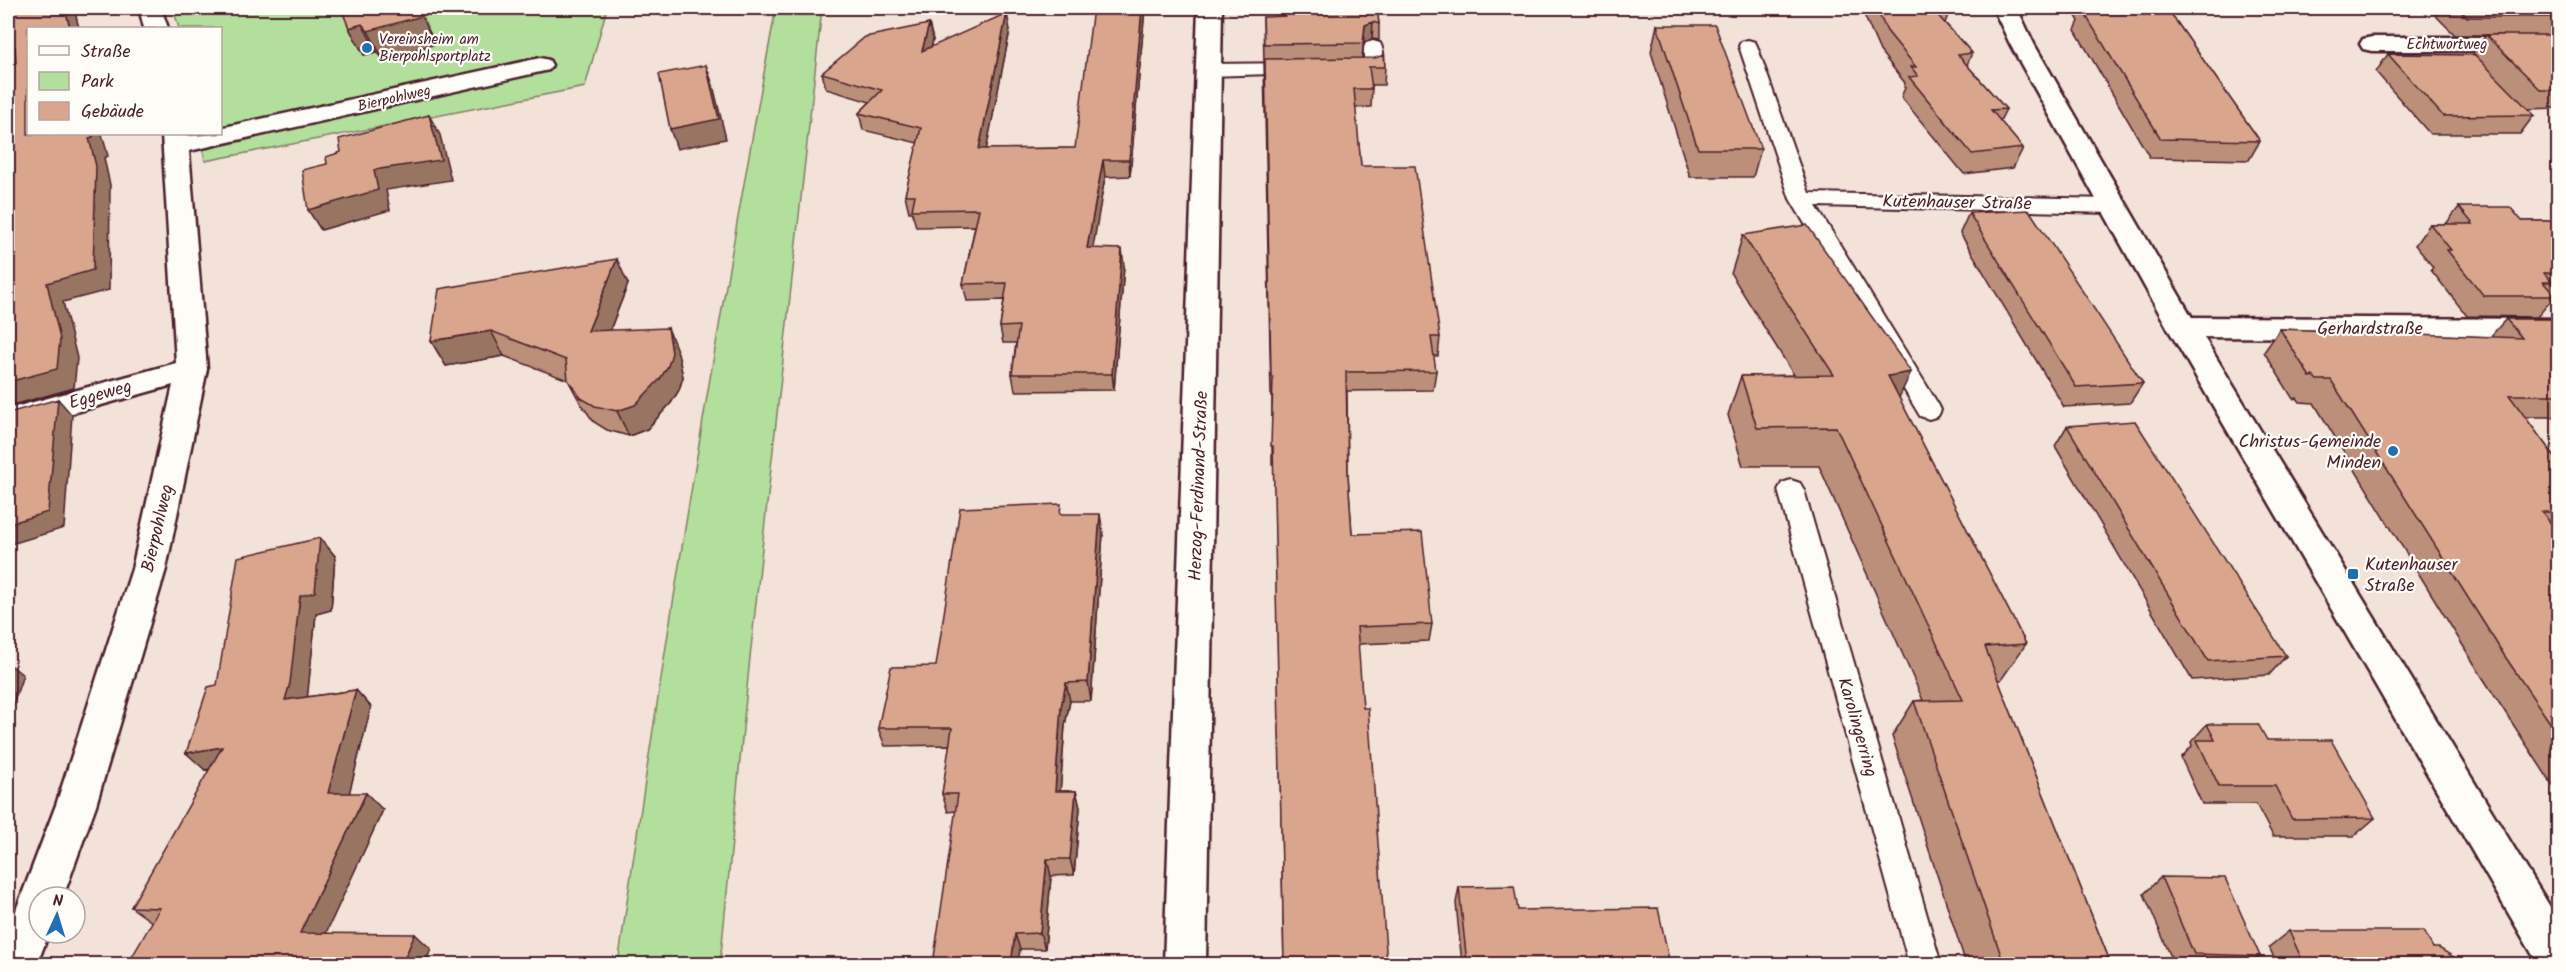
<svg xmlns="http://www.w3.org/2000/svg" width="2566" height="972" font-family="Kalam,sans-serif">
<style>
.green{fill:#b3df9d;stroke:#7e7f64;stroke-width:1.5}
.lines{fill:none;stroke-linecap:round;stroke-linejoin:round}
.service-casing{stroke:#4a1f2b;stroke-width:4}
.minor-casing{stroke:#4a1f2b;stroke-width:5}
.tertiary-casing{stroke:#4a1f2b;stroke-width:5}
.service{fill:#fdfcf7;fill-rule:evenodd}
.minor{fill:#fdfcf7;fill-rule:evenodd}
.tertiary{fill:#fdfcf7;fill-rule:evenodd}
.wall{fill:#bb8f79;stroke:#4a1f2b;stroke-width:1.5}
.shaded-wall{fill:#987463;stroke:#4a1f2b;stroke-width:1.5}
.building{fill:#d9a68d;stroke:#4a1f2b;stroke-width:1.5}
.poi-dot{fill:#1f6fb2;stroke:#fdfcf7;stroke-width:2}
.labels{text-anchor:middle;stroke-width:4.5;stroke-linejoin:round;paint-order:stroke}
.far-poi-label{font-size:15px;fill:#4a1f2b;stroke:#fdfcf7;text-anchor:start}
.far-street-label{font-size:15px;fill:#4a1f2b;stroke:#fdfcf7}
.street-label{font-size:18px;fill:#4a1f2b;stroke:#fdfcf7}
.poi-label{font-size:18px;fill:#4a1f2b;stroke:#fdfcf7;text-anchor:end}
</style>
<rect width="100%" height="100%" fill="#f2e2d7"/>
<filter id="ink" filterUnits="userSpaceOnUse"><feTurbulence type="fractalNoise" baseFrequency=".0167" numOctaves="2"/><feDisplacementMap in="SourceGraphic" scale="12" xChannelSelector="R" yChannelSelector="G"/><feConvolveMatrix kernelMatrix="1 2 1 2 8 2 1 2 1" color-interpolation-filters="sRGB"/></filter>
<g filter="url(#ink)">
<path class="green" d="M 173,8 L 607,8 L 585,87 L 205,161 L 200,134 L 220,134 L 220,28 L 179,28 Z
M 776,8 L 822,8 L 750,657 L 720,964 L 618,964 C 664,644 717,325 776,8 Z"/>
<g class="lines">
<g class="service-casing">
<path id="service" d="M 1748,40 L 1755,42 L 1757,46 L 1809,193 L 2112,199 L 2119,201 L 2123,206 L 2119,211 L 2112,213 L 1816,206 L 1938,404 L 1941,410 L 1938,416 L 1929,419 L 1920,416 L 1790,199 L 1739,46 L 1741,42 Z
M 1373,41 L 1380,43 C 1384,50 1385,65 1381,72 L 1344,72 L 1341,68 L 1344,64 L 1364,62 L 1364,47 L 1366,43 Z
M 1299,63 L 1306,65 L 1309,69 L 1306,73 L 1209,76 L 1202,74 L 1199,70 L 1202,66 L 1209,64 Z
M 1791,480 L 1800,483 L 1804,490 L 1941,964 L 1909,964 L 1778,490 L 1782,483 Z"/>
</g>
<g class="minor-casing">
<path id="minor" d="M 139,8 L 161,8 L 168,28 L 144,28 Z
M 1198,8 L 1222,8 L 1206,964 L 1164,964 Z
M 2372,37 L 2558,37 L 2558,51 L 2372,51 L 2363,49 L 2360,44 L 2363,39 Z
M 540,58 L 549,60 L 552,65 L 549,70 L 189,151 L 207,369 L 166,569 L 96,805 L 63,897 L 39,897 L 39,933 L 49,933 L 37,964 L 8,964 L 8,931 L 56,805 L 132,569 L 173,385 L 8,431 L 8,409 L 176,363 L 162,134 L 188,134 L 188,136 L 220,134 L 220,128 Z
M 28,67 L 28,82 L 8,88 L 8,73 Z
M 2182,317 L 2558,319 L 2558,339 L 2182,337 L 2171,334 L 2167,327 L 2171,320 Z"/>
</g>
<g class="tertiary-casing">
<path id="tertiary" d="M 1993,8 L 2017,8 L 2034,44 L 2197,326 L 2558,920 L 2558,964 L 2538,964 L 2167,327 L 2010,44 Z"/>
</g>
<use href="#service" class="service"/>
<use href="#minor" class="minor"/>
<use href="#tertiary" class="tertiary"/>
</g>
<path class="wall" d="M 418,8 L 435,44 L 383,59 L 377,52 L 364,55 L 349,28 Z
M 1145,8 L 1130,176 L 1105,177 L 1092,248 L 1124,266 L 1114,390 L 1015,391 L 1012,374 L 1016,343 L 1003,343 L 1000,327 L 1004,300 L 967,301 L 963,284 L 975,226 L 916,227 L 912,212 L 909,212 L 905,195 L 918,143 L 863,130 L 859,113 L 870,102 L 826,89 L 822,73 L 929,24 L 933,40 L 931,47 L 1010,30 L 986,149 L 1075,148 Z
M 1284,8 L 1377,8 L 1379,24 L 1379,40 L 1372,39 L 1364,42 L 1362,58 L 1385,67 L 1384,85 L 1372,85 L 1371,107 L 1355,108 L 1361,166 L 1440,337 L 1438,356 L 1433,356 L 1436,371 L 1433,390 L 1347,391 L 1348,475 L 1352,534 L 1432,624 L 1429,641 L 1359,644 L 1284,964 L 1274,465 L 1272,465 L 1272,396 L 1271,396 L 1263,17 L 1284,16 Z
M 1861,8 L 1951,8 L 1945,23 L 1972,53 L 1967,65 L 2006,109 L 2000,121 L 2023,148 L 2013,168 L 1964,174 L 1901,97 L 1905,88 L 1904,87 L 1905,83 L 1880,51 Z
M 2071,8 L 2167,8 L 2260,141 L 2249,160 L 2150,158 L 2075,30 L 2079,21 Z
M 2428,8 L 2559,8 L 2559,108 L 2527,109 L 2534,115 L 2520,134 L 2430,134 L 2376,72 L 2388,54 L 2475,55 L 2473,53 L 2486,35 L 2503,35 L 2455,35 Z
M 1657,25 L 1761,149 L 1753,177 L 1690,177 L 1651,52 Z
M 2459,207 L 2522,221 L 2559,221 L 2559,293 L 2553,293 L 2555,296 L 2537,317 L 2467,316 L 2431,270 L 2433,267 L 2415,245 L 2430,224 L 2446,224 Z
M 1969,213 L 2143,383 L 2130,403 L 2064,407 L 1960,233 Z
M 1743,235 L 1899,398 L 2026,644 L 2001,680 L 1998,680 L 2111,964 L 1966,964 L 1892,736 L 1914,701 L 1923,700 L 1819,466 L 1743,466 L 1728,415 L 1741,376 L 1794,375 L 1731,274 Z
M 628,284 L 610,330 L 678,353 L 683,377 L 679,390 L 671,403 L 647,429 L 629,436 L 607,430 L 594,422 L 581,404 L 568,380 L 504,356 L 446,366 L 431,341 Z
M 2506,319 L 2559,319 L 2559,417 L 2525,417 L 2559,463 L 2559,795 L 2481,675 L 2314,403 L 2300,402 L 2297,398 L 2293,399 L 2264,352 L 2280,329 L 2490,337 Z
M 2067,426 L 2286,656 L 2269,675 L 2192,680 L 2055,446 Z
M 1063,514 L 1103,533 L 1091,701 L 1070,701 L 1065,725 L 1060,791 L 1076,791 L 1080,808 L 1074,875 L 1051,876 L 1045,949 L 1020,949 L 956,811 L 948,812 L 942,794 L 950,745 L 885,746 L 878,728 L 936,666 Z
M 320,538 L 335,556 L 331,610 L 316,614 L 307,697 L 356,690 L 371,707 L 349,793 L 383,810 L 325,933 L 431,949 L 152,922 L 131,907 L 210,769 L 205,770 L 217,685 Z
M 2207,724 L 2267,740 L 2375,818 L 2354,836 L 2273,836 L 2256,804 L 2202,804 L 2181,758 L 2192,746 L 2191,742 Z
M 2161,877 L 2260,956 L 2249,964 L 2174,964 L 2144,894 Z
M 1459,887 L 1518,910 L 1670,964 L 1462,964 L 1456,903 Z
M 2289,931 L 2433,948 L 2462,964 L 2277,964 L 2269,947 Z"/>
<path class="shaded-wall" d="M 65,8 L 74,8 L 79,28 L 70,28 Z
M 418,8 L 435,44 L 383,59 L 368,31 Z
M 1142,8 L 1145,8 L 1130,176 L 1129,160 Z
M 1007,13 L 1010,30 L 983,166 L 979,149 Z
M 1373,22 L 1372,39 L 1364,42 L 1362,60 L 1365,25 Z
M 362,24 L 377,52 L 364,55 L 349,28 Z
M 929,24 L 933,40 L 926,67 L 922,51 Z
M 15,46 L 20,67 L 8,51 L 8,48 Z
M 706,65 L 713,85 L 726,139 L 677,149 L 670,129 Z
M 429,115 L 440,135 L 451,180 L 386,190 L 390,210 L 321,230 L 308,210 Z
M 92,134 L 102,134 L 108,156 L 104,158 L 110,185 L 109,290 L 63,302 L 77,358 L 74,388 L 13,405 L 8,400 L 8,382 L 47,283 L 89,138 Z
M 1103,160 L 1105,177 L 1090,265 L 1087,248 Z
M 1122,249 L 1124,266 L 1114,390 L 1112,374 Z
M 617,259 L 628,284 L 600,355 L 588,331 Z
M 668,328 L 678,353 L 683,377 L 679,390 L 671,403 L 647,429 L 629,436 L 617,411 Z
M 491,331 L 504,356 L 446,366 L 431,341 Z
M 1911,372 L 1893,411 L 1888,376 Z
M 58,399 L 72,415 L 64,528 L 8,545 L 8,524 Z
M 1100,514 L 1103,533 L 1091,701 L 1088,682 Z
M 320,538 L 335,556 L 331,610 L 316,614 L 307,701 L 285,700 L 300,596 Z
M 8,663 L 23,675 L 8,719 Z
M 1066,683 L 1070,701 L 1065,725 L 1059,808 L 1055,791 L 1061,707 Z
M 356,690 L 371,707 L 345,810 L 328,793 Z
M 222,747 L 240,764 L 205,770 L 186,753 Z
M 1076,791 L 1080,808 L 1074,875 L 1070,859 Z
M 366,793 L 383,810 L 319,948 L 300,933 Z
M 1047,859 L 1051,876 L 1045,949 L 1040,933 Z
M 415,934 L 431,949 L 425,964 L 402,964 Z
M 1015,934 L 1020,949 L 1018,964 L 1011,964 Z"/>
<path class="building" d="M 8,8 L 65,8 L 70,28 L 28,28 L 28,134 L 92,134 L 93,137 L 89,138 L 96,166 L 93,270 L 47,283 L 60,339 L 57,369 L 8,382 L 8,84 L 11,83 L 8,67 L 16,63 L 15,46 L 8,48 Z
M 341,8 L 417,8 L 422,16 L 368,31 L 362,24 L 349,28 Z
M 1093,8 L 1142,8 L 1129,160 L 1103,160 L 1087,248 L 1122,249 L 1112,374 L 1012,374 L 1019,326 L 1000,327 L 1007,283 L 963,284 L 979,209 L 912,210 L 915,195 L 905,195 L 921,128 L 859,113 L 882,90 L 822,73 L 865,37 L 929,24 L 922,51 L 1007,13 L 979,149 L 1075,148 Z
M 1285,8 L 1377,8 L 1379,24 L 1373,22 L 1365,25 L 1363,43 L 1264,44 L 1263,17 L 1285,16 Z
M 1876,8 L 1931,8 L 1972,53 L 1958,55 L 2006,109 L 1991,110 L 2023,148 L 1972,154 L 1909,77 L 1918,76 L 1911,67 L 1916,67 L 1887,31 Z
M 2090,8 L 2167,8 L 2260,141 L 2161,139 L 2083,11 L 2093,12 Z
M 2458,8 L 2559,8 L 2559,17 L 2467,17 Z
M 1657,25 L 1715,25 L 1761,149 L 1698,149 Z
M 2486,35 L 2559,35 L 2559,90 L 2541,90 Z
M 2388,54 L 2475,55 L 2534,115 L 2443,116 Z
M 1384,55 L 1385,67 L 1369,67 L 1372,89 L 1354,89 L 1361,166 L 1415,166 L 1440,337 L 1431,337 L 1436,371 L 1346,372 L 1348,475 L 1352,534 L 1422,532 L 1432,624 L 1357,627 L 1363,708 L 1368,708 L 1387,964 L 1417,964 L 1284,964 L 1273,446 L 1271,446 L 1273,377 L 1271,377 L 1265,59 L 1375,58 Z
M 706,65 L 719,119 L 670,129 L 659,74 Z
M 429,115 L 441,160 L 374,170 L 378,190 L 308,210 L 302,170 L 327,164 L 326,157 L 341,152 L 339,139 Z
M 2459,207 L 2510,207 L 2522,221 L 2559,221 L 2559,273 L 2544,273 L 2552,282 L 2543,282 L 2555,296 L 2484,296 L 2447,250 L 2451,250 L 2430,224 L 2473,224 Z
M 2029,210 L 2143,383 L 2076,387 L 1969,213 Z
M 1807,225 L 1911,372 L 1888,376 L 2026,644 L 1985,647 L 2111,964 L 2004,964 L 1914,701 L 1963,700 L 1836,427 L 1757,428 L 1741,376 L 1834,375 L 1743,235 Z
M 617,259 L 588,331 L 668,328 L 672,353 L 668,366 L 660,379 L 635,405 L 617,411 L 595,406 L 581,398 L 568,380 L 566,360 L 491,331 L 431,341 L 439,289 Z
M 2506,319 L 2559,319 L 2559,395 L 2509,395 L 2559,463 L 2559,512 L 2542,512 L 2559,534 L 2559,736 L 2504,655 L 2331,380 L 2317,380 L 2313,376 L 2310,377 L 2280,329 L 2522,338 Z
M 58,399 L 48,512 L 8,524 L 8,413 Z
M 2135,421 L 2286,656 L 2208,661 L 2067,426 Z
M 1061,504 L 1060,514 L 1100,514 L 1088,682 L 1066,683 L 1061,707 L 1055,791 L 1076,791 L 1070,859 L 1047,859 L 1040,933 L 1015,934 L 1011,964 L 933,964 L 958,794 L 942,794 L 952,728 L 878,728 L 891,667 L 936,666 L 960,508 Z
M 320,538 L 315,592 L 300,596 L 290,683 L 285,700 L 356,690 L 328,793 L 366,793 L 300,933 L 415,934 L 402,964 L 128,964 L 160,908 L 131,907 L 222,747 L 186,753 L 208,687 L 217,685 L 238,557 Z
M 2207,724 L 2258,724 L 2267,740 L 2331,740 L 2375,818 L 2292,819 L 2275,786 L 2219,786 L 2197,740 L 2215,740 Z
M 2161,877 L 2225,878 L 2260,956 L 2194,954 Z
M 1514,886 L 1518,910 L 1658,908 L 1670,964 L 1467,964 L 1459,887 Z
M 2289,931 L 2424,931 L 2433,948 L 2439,948 L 2460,961 L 2462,964 L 2304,964 Z"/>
</g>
<g class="poi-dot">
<circle cx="367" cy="48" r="6"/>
<circle cx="2393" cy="451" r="6"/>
<rect x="2347" y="568" width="12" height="12" rx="3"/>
</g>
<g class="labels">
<g class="far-poi-label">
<text x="379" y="44">Vereinsheim am<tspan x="379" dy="17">Bierpohlsportplatz</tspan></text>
</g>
<g class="far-street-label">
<text x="2447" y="49">Echtwortweg</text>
<text transform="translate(394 98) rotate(-13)" y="5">Bierpohlweg</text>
</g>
<g class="street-label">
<text transform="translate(1957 202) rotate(1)" y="6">Kutenhauser Straße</text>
<text x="2370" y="334">Gerhardstraße</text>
<text transform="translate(100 394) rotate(-16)" y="6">Eggeweg</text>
<text transform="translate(1198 486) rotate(-88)" y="6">Herzog-Ferdinand-Straße</text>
<text transform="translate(157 528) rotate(-77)" y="6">Bierpohlweg</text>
<text transform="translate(1858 727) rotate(74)" y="6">Karolingerring</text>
</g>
<g class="poi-label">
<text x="2381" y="447">Christus-Gemeinde<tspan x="2381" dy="21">Minden</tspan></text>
<text x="2365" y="570" text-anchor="start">Kutenhauser<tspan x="2365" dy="21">Straße</tspan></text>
</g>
</g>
<rect width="2566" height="972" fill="none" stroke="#fdfcf7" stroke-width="30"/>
<rect x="15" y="15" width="2536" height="942" fill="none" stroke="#4a1f2b" stroke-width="2" filter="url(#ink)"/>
<rect x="27" y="27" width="195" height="108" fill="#fdfcf7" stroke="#b5a4a5" stroke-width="1.5"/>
<rect x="39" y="46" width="30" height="9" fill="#fdfcf7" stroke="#b5a4a5" stroke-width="1.5"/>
<text x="81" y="57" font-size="18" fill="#4a1f2b">Straße</text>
<rect x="39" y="72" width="30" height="18" fill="#b3df9d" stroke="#b5a4a5" stroke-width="1.5"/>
<text x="81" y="87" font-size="18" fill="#4a1f2b">Park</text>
<rect x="39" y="102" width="30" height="18" fill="#d9a68d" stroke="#b5a4a5" stroke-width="1.5"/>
<text x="81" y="117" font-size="18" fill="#4a1f2b">Gebäude</text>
<g transform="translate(57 915) rotate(4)"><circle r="28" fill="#fdfcf7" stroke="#b5a4a5" stroke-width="1.5"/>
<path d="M0-4.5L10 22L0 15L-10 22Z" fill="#1f6fb2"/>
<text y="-9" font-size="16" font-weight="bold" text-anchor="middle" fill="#4a1f2b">N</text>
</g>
</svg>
